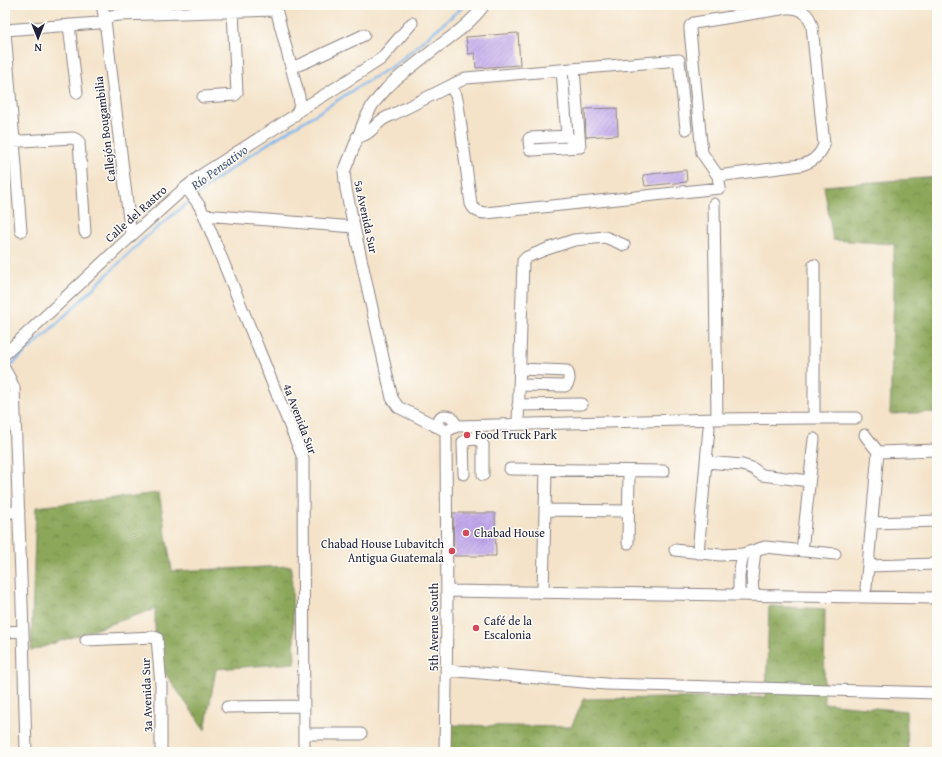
<svg xmlns="http://www.w3.org/2000/svg" width="942" height="757" font-family="'Gentium Book Plus',serif">
<style>
.forest{fill:url(#forest-crowns);stroke:#57644a}
.lines{fill:none;stroke-linecap:round;stroke-linejoin:round}
.stream{stroke:#7cb6ed;stroke-width:2.5}
.building{fill:url(#building-hatch)}
.minor-casing{stroke:#8b8282;stroke-width:13}
.minor{stroke:#fff;stroke-width:11}
.poi-dot{fill:#d1495b;stroke:#fdfcf7;stroke-width:1.5}
.labels{text-anchor:middle;stroke-width:3;stroke-linejoin:round;paint-order:stroke}
.street-label{font-size:12px;fill:#22223b;stroke:#fdfcf7}
.poi-label{font-size:12px;fill:#22223b;stroke:#fdfcf7;text-anchor:start}
.water-label{font-size:13px;font-style:italic;fill:#425679;stroke:#fdfcf7}
</style>
<defs>
<pattern id="forest-crowns" width="20" height="18" patternUnits="userSpaceOnUse"><rect width="20" height="18" fill="#8ca75a"/><path d="M2 6a3 3 0 1 1 6 0M12 15a3 3 0 1 1 6 0" fill="none" stroke="#72884c"/></pattern>
<pattern id="building-hatch" width="6" height="6" patternUnits="userSpaceOnUse"><rect width="6" height="6" fill="#c1a7ec"/><path d="M-1 1l2-2M0 6l6-6M5 7l2-2" fill="none" stroke="#9c88c0"/></pattern>
</defs>
<rect width="100%" height="100%" fill="#fdfcf7"/>
<filter id="ink" filterUnits="userSpaceOnUse"><feTurbulence type="fractalNoise" baseFrequency=".025" numOctaves="2"/><feDisplacementMap in="SourceGraphic" scale="8" xChannelSelector="R" yChannelSelector="G"/><feConvolveMatrix kernelMatrix="1 2 1 2 8 2 1 2 1" color-interpolation-filters="sRGB"/></filter>
<filter id="wash" filterUnits="userSpaceOnUse"><feTurbulence type="fractalNoise" baseFrequency=".012" numOctaves="4" result="noise"/><feDisplacementMap in="SourceGraphic" scale="16" xChannelSelector="R" yChannelSelector="G"/><feGaussianBlur stdDeviation="0.9" result="paint"/><feColorMatrix in="noise" values="0 0 0 0 0 0 0 0 0 0 0 0 0 0 0 0 0 1.4 0 .05"/><feComposite in="paint" operator="in"/></filter>
<g filter="url(#wash)">
<rect width="100%" height="100%" fill="#f4e3c9"/>
<path class="forest" d="M 937,177 L 937,412 L 890,414 L 894,293 L 894,244 L 833,240 L 824,186 Z
M 159,493 L 172,571 L 291,566 L 295,663 L 216,669 L 205,730 L 155,659 L 155,609 L 31,651 L 36,507 Z
M 769,606 L 825,609 L 824,703 L 906,711 L 908,752 L 447,752 L 447,725 L 571,727 L 584,699 L 766,697 Z"/>
<g class="lines">
<path class="stream" d="M 197,195 L 214,181 L 249,156 L 275,139 L 321,111 L 356,88 L 396,64 L 465,5
M 8,368 L 46,334 L 146,237 L 191,200"/>
</g>
<g id="blocks">
<path class="building" d="M 518,33 L 520,65 L 476,68 L 475,53 L 468,54 L 466,37 Z
M 617,108 L 618,135 L 586,137 L 585,109 Z
M 686,170 L 687,182 L 645,186 L 643,175 Z
M 453,513 L 495,513 L 496,556 L 454,556 Z"/>
</g>
</g>
<g filter="url(#ink)">
<use href="#blocks" fill-opacity="0" stroke="#8b8282" stroke-width="1"/>
<g class="lines">
<g class="minor-casing">
<path id="minor" d="M 102,5 L 105,20 L 131,236
M 275,5 L 299,97 L 300,104 L 298,111
M 69,25 L 77,93
M 5,30 L 98,23 L 111,16 L 119,15 L 276,10
M 5,32 L 14,141 L 21,231
M 291,68 L 306,62 L 364,35
M 574,69 L 580,147
M 562,70 L 567,136
M 450,86 L 456,95 L 458,104 L 471,204 C 474,210 479,213 486,213 L 720,188 L 718,176 L 702,153 L 690,30 L 690,26 L 694,23 L 787,8 C 800,7 809,13 812,26 L 824,145 C 819,157 812,162 801,165 L 718,176
M 203,97 L 235,95 L 237,93 L 233,12
M 567,136 L 580,147 L 533,150 L 530,149 L 529,139 L 530,138 Z
M 357,137 C 369,136 374,126 382,120 C 385,118 389,116 392,115 L 466,78 L 679,60 L 686,129
M 5,142 L 73,138 L 77,140 L 79,142 L 85,232
M 186,187 L 199,205 L 204,215 L 303,458 L 304,752
M 714,204 L 717,419
M 204,215 L 354,227
M 814,265 L 814,418
M 5,354 L 131,236 L 186,187 L 203,174 L 286,121 L 294,116 L 298,111 L 323,96 L 381,59 L 412,23
M 5,370 L 9,377 L 14,388 L 23,631 L 26,752
M 519,385 L 565,386 C 570,383 570,376 567,371 L 520,369
M 518,405 L 582,404
M 518,424 L 523,261 L 527,257 L 547,249 L 574,240 L 605,237 L 624,245
M 435,426 C 440,417 440,414 451,417 L 457,426
M 477,426 L 478,439 L 481,442 L 483,445 L 483,475
M 446,431 L 398,407 L 392,398 L 354,227 L 346,189 L 344,172 L 365,119 L 373,104 L 387,88 L 395,80 C 409,69 423,58 437,47 C 454,35 472,22 484,5
M 446,431 L 457,426 L 717,419 L 814,418 L 856,418
M 865,435 L 878,452 L 866,588
M 878,452 L 937,450
M 706,462 L 742,465 L 752,468 L 762,475 L 809,481
M 510,469 L 664,471
M 464,474 L 463,442 L 466,440 L 478,439
M 545,510 L 628,511
M 5,513 L 19,511
M 872,523 L 937,521
M 628,543 L 629,471
M 675,550 L 720,555 L 743,554 L 765,547 L 835,554
M 802,551 L 814,439
M 698,553 L 709,428
M 868,566 L 937,564
M 447,591 L 937,598
M 543,592 L 546,470
M 739,595 L 739,576 L 743,554
M 753,595 L 752,576 L 755,551
M 5,632 L 23,631
M 86,640 L 154,637 L 157,638 L 161,685 L 161,752
M 446,670 L 606,684 L 937,693
M 227,707 L 304,706
M 304,734 L 361,734
M 445,752 L 447,619 L 446,431"/>
</g>
<use href="#minor" class="minor"/>
</g>
</g>
<g class="poi-dot">
<circle cx="467" cy="435" r="4"/>
<circle cx="466" cy="533" r="4"/>
<circle cx="452" cy="551" r="4"/>
<circle cx="476" cy="628" r="4"/>
</g>
<g class="labels">
<g class="street-label">
<text transform="translate(105 129) rotate(-97)" y="4">Callejón Bougambilia</text>
<text transform="translate(136 214) rotate(-42)" y="4">Calle del Rastro</text>
<text transform="translate(366 217) rotate(78)" y="4">5a Avenida Sur</text>
<text transform="translate(300 419) rotate(69)" y="4">4a Avenida Sur</text>
<text transform="translate(434 627) rotate(-90)" y="4">5th Avenue South</text>
<text transform="translate(147 695) rotate(-92)" y="4">3a Avenida Sur</text>
</g>
<g class="poi-label">
<text x="475" y="439">Food Truck Park</text>
<text x="474" y="537">Chabad House</text>
<text x="444" y="548" text-anchor="end">Chabad House Lubavitch<tspan x="444" dy="14">Antigua Guatemala</tspan></text>
<text x="484" y="625">Café de la<tspan x="484" dy="14">Escalonia</tspan></text>
</g>
<g class="water-label">
<text transform="translate(219 167) rotate(-36)" y="5">Río Pensativo</text>
</g>
</g>
<rect width="942" height="757" fill="none" stroke="#fdfcf7" stroke-width="20"/>
<g transform="translate(38 38) rotate(180)" stroke="#fdfcf7" stroke-width="3" paint-order="stroke">
<path d="M0-3L7 15L0 10L-7 15Z" fill="#22223b"/>
<text y="-6" font-size="11" font-weight="bold" text-anchor="middle" fill="#22223b">N</text>
</g>
</svg>
